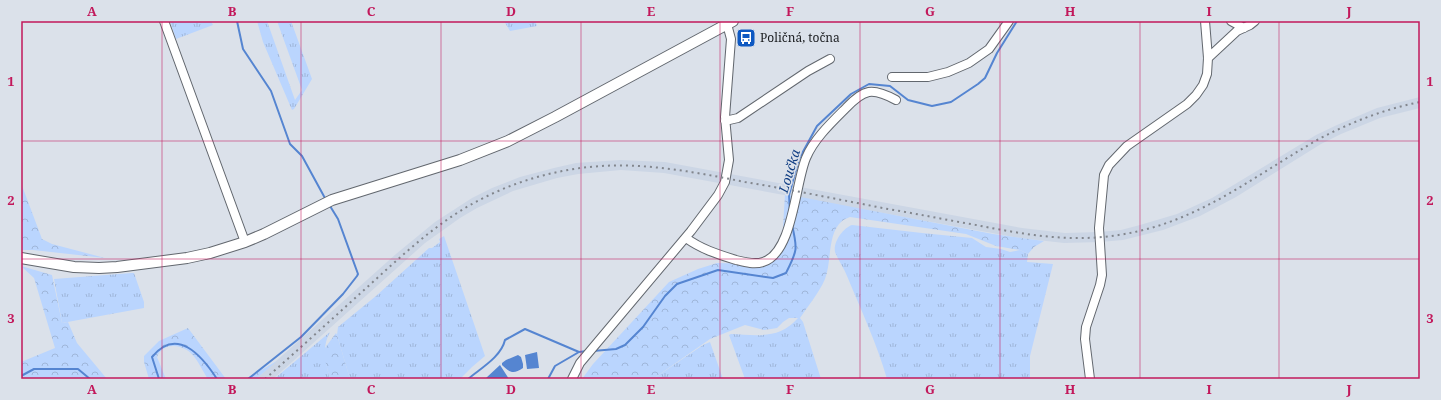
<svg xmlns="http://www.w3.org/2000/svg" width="1441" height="400" font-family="'Noto Serif',serif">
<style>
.built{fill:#ccd6e5}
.grass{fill:url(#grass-tufts)}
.forest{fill:url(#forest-crowns)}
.water{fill:#5585d1}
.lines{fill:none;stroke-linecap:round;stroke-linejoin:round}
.stream{stroke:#5585d1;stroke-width:2}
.minor-casing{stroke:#62676e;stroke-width:10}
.major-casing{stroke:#62676e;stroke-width:12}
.minor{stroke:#fff;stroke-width:8}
.major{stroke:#fff;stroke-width:10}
.rail{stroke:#82868d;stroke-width:2;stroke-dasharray:2 4;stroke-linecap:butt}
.grid{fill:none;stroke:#c2185b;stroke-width:1;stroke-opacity:0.55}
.labels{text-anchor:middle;stroke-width:3.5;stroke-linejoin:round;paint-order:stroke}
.poi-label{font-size:12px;fill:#191b1e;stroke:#dbe1ea;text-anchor:start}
.water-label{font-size:13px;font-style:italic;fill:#123f84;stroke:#dbe1ea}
.neatline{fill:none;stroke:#c2185b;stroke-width:1.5}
.grid-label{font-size:13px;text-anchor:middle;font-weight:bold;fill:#c2185b}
</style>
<defs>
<pattern id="grass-tufts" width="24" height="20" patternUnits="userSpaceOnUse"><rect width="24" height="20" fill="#bad5fe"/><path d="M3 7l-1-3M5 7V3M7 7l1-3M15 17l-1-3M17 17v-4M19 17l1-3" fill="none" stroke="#9fb6d9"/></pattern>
<pattern id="forest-crowns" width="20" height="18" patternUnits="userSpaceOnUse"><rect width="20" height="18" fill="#bad5fe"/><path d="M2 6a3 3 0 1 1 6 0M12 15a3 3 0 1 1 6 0" fill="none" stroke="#9fb6d9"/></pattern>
</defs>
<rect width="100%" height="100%" fill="#dbe1ea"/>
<path class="built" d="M 1420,97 L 1420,108 L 1380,118 L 1341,134 L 1321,144 L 1236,197 L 1200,216 L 1163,230 L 1123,240 L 1100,242 L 1064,243 L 1020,238 L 664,173 L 621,170 L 578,174 L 557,178 L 513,191 L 477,208 L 460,218 L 425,243 L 273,379 L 256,379 L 396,254 L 435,222 L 472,198 L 492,188 L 520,177 L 554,168 L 576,163 L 620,160 L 665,162 L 1022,228 L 1065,233 L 1099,232 L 1121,230 L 1140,225 L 1177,214 L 1212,198 L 1316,135 L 1337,125 L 1377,108 Z"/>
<path class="grass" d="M 170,21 L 211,21 L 213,25 L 176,39 Z
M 257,21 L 267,21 L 295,100 L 302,90 L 277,21 L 291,21 L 312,79 L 294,109 L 292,110 L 263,42 Z
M 504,21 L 535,21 L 537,26 L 510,31 Z
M 852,225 L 922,233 L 972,238 L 986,247 L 1001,249 L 1010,252 L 1020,250 L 1028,254 L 1027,262 L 1053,264 L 1030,356 L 1030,379 L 887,379 C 877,344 861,310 847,276 C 844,268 838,260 835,252 C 833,242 843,228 852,225 Z
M 444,236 L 485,356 L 472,367 L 460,379 L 350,379 L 337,335 L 338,327 L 376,296 L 429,248 L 432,248 L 440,242 L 439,239 Z
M 132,273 L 134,273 L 144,302 L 144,308 L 62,323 L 54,279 Z
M 798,318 L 800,318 L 803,322 L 821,379 L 745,379 L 729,335 L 731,334 C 756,335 779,340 798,318 Z
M 330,332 C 321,348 326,363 330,379 L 274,379 Z
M 710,342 L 723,379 L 653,379 L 703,345 Z"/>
<path class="forest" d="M 21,183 L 42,239 L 52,244 L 105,258 L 33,250 L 21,250 Z
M 785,194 L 993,234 L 1044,241 L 1034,247 L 1028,254 L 1020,250 L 996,246 L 966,234 L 850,217 C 848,218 844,219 842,221 C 827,234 832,261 825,279 C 819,293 808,306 800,318 L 789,318 L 783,322 L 777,328 L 771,329 L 764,330 L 745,325 L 710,339 L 653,379 L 582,379 L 593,364 L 669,282 L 698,269 L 717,263 L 759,264 L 782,244 Z
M 21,266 L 52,275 L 62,323 L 68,322 L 77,343 L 107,379 L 21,379 L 21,362 L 55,348 L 34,278 Z
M 188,328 L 226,379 L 208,379 C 198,364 194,347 173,346 C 165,346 160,350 157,357 L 166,379 L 149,379 L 144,362 L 144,356 L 159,341 Z
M 336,333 L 337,335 L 350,379 L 330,379 L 325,360 L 325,348 Z
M 277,361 L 256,379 L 245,379 Z"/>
<path class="water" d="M 537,352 L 539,368 L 527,369 L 525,355 Z
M 518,355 L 521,357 L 523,364 L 523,368 C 513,375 509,372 502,365 L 502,363 L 506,360 Z
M 500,365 L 509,379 L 486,379 L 486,378 Z"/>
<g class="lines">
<path class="stream" d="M 237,21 L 243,49 L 271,91 L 290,144 L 302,156 L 326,200
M 790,213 L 789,195 L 799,159 L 817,126 L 851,94 L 869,84 L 890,86 L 908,100 L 932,106 L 951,102 L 978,84 L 985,78 L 997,53 L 1017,21
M 593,351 L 616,349 L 625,345 L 643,327 L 665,296 L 677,284 L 718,270 L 773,278 L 786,273 C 797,251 798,250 792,225
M 21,376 L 34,369 L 78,369 L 90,379
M 159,379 L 152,357 C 177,326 202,356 217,379
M 248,379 L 301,337 L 343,294 L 357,276 L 358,274 L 338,219 L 330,206
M 468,379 C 481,368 501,357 505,340 L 525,329 L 579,352
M 548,379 L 555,366 L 579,352 L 587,351"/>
<g class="minor-casing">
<path id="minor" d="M 164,21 L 245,242
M 1231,21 L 1244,28
M 1208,58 L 1237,31 L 1250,25 L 1255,21
M 892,77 L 928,77 L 948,72 L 969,63 L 989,49 L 1009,21
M 725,121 L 738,118 L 808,71 L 830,59
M 686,238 C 701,249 717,254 736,260 C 744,262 754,265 763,262 C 793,253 795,184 806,158 C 814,139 831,123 846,108 C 864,89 872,87 896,100
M 572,379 L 580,363 L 691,231 L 718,195 L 725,182 L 729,160 L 725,117 L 731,39 L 727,24
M 1090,379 L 1085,339 L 1086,327 L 1100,285 L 1102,275 L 1099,228 L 1104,175 L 1109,165 L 1127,146 L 1187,104 L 1196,95 L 1203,85 L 1207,74 L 1208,58 L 1205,21"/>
</g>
<g class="major-casing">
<path id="major" d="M 21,258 L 74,267 L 99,268 L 117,267 L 187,258 L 210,253 L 245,242 L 264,234 L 332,200 L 460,160 L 508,141 L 555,117 L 733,21"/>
</g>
<use href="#minor" class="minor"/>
<use href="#major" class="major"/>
<path class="rail" d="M 265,379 C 298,350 331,320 364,290 C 394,263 423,235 457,213 C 510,179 575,162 638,166 C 674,168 710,175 745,182 C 793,190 841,200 888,209 C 918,214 947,220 976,225 C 1017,233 1059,241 1102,237 C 1191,229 1245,181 1319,139 C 1351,122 1385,109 1420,102"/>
</g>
<path class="grid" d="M 162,21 L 162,379M 301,21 L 301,379M 441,21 L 441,379M 581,21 L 581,379M 720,21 L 720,379M 860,21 L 860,379M 1000,21 L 1000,379M 1140,21 L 1140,379M 1279,21 L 1279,379M 21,141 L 1420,141M 21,259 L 1420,259"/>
<defs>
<g id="bus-square" transform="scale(1)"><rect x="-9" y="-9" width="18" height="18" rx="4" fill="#0d58c2" stroke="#dbe1ea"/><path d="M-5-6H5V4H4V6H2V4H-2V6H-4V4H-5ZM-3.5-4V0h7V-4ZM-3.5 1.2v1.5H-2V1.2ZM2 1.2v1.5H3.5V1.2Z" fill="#fff"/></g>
</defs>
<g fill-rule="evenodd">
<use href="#bus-square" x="746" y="38"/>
</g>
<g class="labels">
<g class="poi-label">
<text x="760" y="42">Poličná, točna</text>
</g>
<g class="water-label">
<text transform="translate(789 171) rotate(-73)" y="5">Loučka</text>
</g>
</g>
<rect width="1441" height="400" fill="none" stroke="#dbe1ea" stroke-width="44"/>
<rect x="22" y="22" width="1397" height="356" class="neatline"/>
<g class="grid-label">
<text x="92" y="16">A</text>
<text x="232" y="16">B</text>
<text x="371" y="16">C</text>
<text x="511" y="16">D</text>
<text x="651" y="16">E</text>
<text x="790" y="16">F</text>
<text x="930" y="16">G</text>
<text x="1070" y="16">H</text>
<text x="1209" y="16">I</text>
<text x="1349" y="16">J</text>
<text x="11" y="86">1</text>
<text x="1430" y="86">1</text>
<text x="11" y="205">2</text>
<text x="1430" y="205">2</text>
<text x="11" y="323">3</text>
<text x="1430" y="323">3</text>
<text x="92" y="394">A</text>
<text x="232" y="394">B</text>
<text x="371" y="394">C</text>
<text x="511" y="394">D</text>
<text x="651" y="394">E</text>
<text x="790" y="394">F</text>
<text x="930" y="394">G</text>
<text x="1070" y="394">H</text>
<text x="1209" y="394">I</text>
<text x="1349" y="394">J</text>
</g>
</svg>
